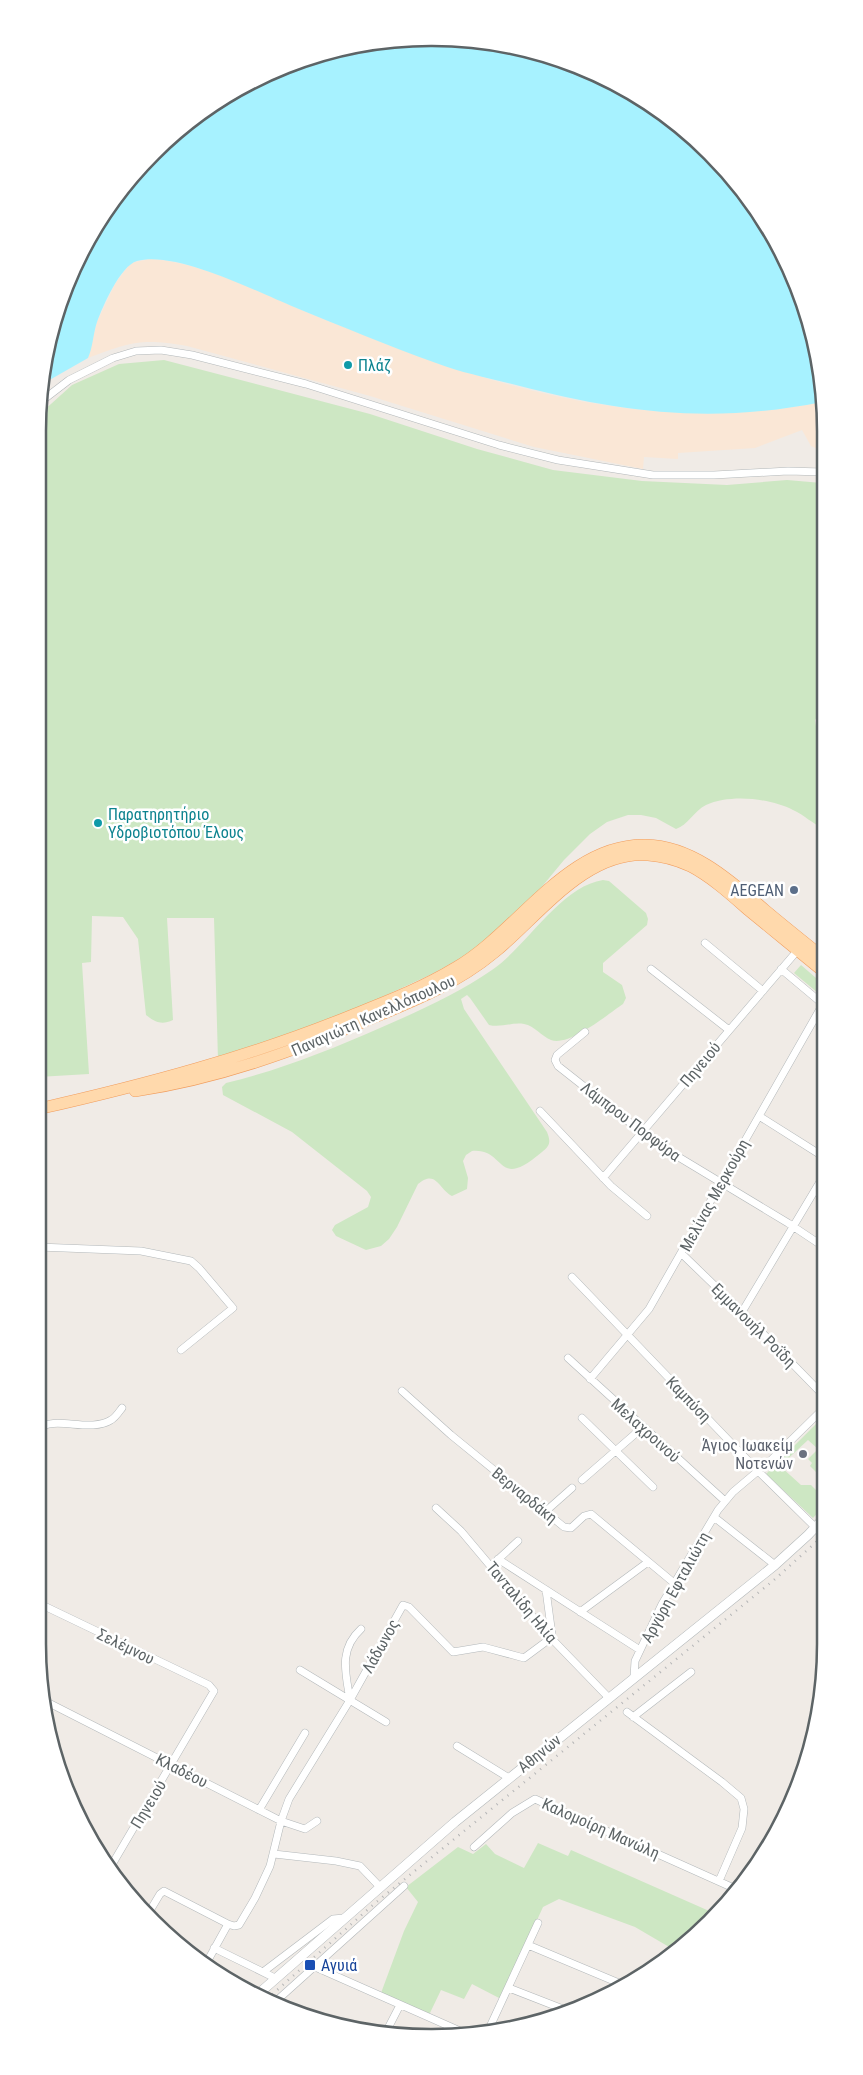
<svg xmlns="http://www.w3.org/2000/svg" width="863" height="2075" font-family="'Roboto Condensed',sans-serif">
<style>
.green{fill:#cde7c3}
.sand{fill:#fae7d6}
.water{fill:#a7f2ff}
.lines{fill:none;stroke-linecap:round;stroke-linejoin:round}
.minor-casing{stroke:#b3b8ba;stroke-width:8}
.tertiary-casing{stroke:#b3b8ba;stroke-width:10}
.primary-casing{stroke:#f19d5e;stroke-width:12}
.minor{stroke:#fff;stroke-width:7}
.tertiary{stroke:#fff;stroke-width:9}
.primary{stroke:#ffd9ac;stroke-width:11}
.rail{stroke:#b4b5b6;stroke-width:2.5;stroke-dasharray:1 6;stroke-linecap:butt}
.culture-dot{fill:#0f9aa8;stroke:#fff;stroke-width:2}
.service-dot{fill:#5c6f8a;stroke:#fff;stroke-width:2}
.worship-dot{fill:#6b7280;stroke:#fff;stroke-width:2}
.transit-dot{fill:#1a4fb4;stroke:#fff;stroke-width:2}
.labels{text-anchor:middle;stroke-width:5;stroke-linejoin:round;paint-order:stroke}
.culture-label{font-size:16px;fill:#0d838f;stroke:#fff;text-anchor:start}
.service-label{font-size:16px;fill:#4e5e75;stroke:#fff;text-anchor:end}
.street-label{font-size:16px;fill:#5d6466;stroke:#fff}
.worship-label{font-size:16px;fill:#5b616d;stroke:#fff;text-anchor:end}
.transit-label{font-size:16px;fill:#164399;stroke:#fff;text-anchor:start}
.rim{fill:none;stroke:#5d6466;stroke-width:2.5}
</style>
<rect width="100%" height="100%" fill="#f0ebe6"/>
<path class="green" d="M 164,360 L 370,414 L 477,449 L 553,470 L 642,481 L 727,485 L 787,480 L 822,483 L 823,709 L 815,720 L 816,726 L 823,734 L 823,828 C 813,824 804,815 793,810 C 770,798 730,794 706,805 C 694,811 688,825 676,829 L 656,818 L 641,815 L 628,815 L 607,822 L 590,834 L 564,860 L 535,895 L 484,942 L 461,958 L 432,974 L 356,1009 L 218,1060 L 214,918 L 167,918 L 173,1020 C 162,1025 156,1023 146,1015 L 138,939 L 123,917 L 92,916 L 91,962 L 82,963 L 89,1074 L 38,1077 L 38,432 L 41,413 L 72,385 L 119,364 Z
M 603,880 L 609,881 L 646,913 L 648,919 L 647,925 L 603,963 L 603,972 L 622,985 L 626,998 L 623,1004 C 608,1014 569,1047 551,1040 C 541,1036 535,1026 524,1024 C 512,1022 501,1028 489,1025 L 470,998 L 467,995 L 461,999 L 464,1009 L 547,1132 C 551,1142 550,1146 542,1152 C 495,1192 507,1148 472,1151 L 466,1155 L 463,1161 L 468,1178 L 467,1189 L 452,1196 C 438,1188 436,1169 418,1184 L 397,1227 L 389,1239 L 381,1246 L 366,1250 L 336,1236 L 332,1230 L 335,1225 L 368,1207 L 371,1197 L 367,1191 L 292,1132 L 223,1095 L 222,1087 L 226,1083 C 280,1070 330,1050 380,1028 C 419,1011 457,994 492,970 C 526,947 561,886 603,880 Z
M 801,965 L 823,984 L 818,993 L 794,973 Z
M 823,1417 L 825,1418 L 825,1489 L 816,1480 L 816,1472 L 810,1466 L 812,1463 L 808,1459 L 818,1449 L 808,1440 L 780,1466 L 801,1485 L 811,1485 L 825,1499 L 825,1505 L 813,1518 L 766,1474 Z
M 538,1843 L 568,1856 L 571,1850 L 716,1914 L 691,1940 L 676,1951 L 635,1927 L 559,1899 L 543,1907 L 501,1999 L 472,1984 L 464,1999 L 441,1990 L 429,2015 L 381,1993 L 404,1931 L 418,1902 L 406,1887 L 458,1847 L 473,1854 L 486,1844 L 495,1854 L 524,1868 Z"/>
<path class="sand" d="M 151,259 C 199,263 242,284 286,303 C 307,313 328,321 349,329 C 499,391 659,435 822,402 L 822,451 L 811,446 L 802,430 L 755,448 L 678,453 L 678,459 L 644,457 L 643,469 L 534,447 L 370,396 L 187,346 C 141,338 131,342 88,358 L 97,322 L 115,284 L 129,265 L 135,262 Z"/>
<path class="water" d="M 405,38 L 483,41 L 558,58 L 650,104 L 728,172 L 785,257 L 822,380 L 822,402 C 712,424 623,413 516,385 C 489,378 462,373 436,363 C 388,346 341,326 294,307 C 257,292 176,250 137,261 C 120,266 103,306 97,322 C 93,334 93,347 88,358 L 46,382 L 58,305 L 90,235 L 135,172 L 191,119 L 257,78 L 329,51 Z"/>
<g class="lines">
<g class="minor-casing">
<path id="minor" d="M 43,400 L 69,380 L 113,358 L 136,351 L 161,350 L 192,355 L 306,384 L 499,445 L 558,460 L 653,475 L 714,475 L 788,471 L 822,472
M 705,943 L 763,991
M 651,969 L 729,1030
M 781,969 L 824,1005
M 585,1032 L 557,1055 L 555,1060 L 558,1066 L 657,1144 L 788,1223 L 824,1247
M 540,1111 L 611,1186 L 647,1216
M 759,1116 L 824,1157
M 603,1178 L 797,951
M 38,1247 L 141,1251 L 191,1261 L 199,1268 L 233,1308 L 181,1350
M 681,1253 L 742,1312 L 825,1397
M 572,1277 L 758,1471 L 815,1527
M 742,1312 L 824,1175
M 568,1358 L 725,1501
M 590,1379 L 649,1309 L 824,1002
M 402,1391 L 451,1435 L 564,1527 L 571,1528 L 584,1516 L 591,1514 L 674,1583
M 582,1418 L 653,1487
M 38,1429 C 54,1415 90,1433 111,1420 C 115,1418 119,1412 122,1408
M 582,1480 L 643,1427
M 436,1508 L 461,1531 L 551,1638 L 608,1697
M 546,1511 L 572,1488
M 714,1517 L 775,1565
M 498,1559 L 640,1650
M 491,1566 L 518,1541
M 38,1603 L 209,1685 L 214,1691 L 110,1868
M 580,1612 L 648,1562
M 300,1670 L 386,1722
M 634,1677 L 635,1661 L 662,1604 L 718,1510 L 733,1492 L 771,1460 L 825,1407
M 350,1700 C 346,1674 338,1650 361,1629
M 47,1702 L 281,1821 L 305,1829 L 317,1821
M 627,1712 L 722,1782 L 741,1798 L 744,1809 L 742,1828 L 719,1881
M 633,1717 L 691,1672
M 457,1746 L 509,1778
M 259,1810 L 305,1733
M 474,1847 L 512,1813 L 535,1799 L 738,1890
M 274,1854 L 336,1861 L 360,1866 L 380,1887
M 148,1914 L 160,1894 L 164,1891 L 228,1924
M 528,1945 L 626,1986
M 214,1948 L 275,1978
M 207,1962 L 228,1924 L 234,1926 L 239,1925 L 255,1898 L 270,1866 L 281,1821 L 289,1799 L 350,1700 L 403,1605 L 409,1607 L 453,1652 L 483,1647 L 524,1658 L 551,1638 L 552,1635 L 546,1590
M 313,1966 L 460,2031
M 263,1972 L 333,1919 L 344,1918
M 509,1988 L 563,2009
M 274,2003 L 404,1886
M 488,2031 L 538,1923
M 385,2034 L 400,2005"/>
</g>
<g class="tertiary-casing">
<path id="tertiary" d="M 257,1995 L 455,1822 L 775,1565 L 808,1535 L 825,1517"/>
</g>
<g class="primary-casing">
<path id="primary" d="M 135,1091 C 217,1079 294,1051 370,1019 C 414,1001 458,983 495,952 C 539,916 586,850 648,855 C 663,856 677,860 690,866 C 711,877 730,894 747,909 C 773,930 798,951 824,972
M 38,1109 C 144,1085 249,1057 350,1016 C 385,1002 422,988 455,968 C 518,932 567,843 646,845 C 693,846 731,881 765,910 C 784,926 804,942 824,958"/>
</g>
<use href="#minor" class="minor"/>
<use href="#tertiary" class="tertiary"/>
<use href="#primary" class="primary"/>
<path class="rail" d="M 267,1999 L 374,1904 L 774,1580 L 825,1534"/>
</g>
<g class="culture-dot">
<circle cx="348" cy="365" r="5"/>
<circle cx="98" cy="823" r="5"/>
</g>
<circle class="service-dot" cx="794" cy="890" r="5"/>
<circle class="worship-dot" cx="803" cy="1454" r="5"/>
<rect class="transit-dot" x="304" y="1959" width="12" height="12" rx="2.5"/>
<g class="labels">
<g class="culture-label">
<text x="358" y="371">Πλάζ</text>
<text x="108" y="820">Παρατηρητήριο<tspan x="108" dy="18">Υδροβιοτόπου Έλους</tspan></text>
</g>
<g class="service-label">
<text x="784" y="896">AEGEAN</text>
</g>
<g class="street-label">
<text transform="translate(373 1015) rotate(-24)" y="6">Παναγιώτη Κανελλόπουλου</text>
<text transform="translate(700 1064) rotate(-50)" y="6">Πηνειού</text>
<text transform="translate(631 1121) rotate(37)" y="6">Λάμπρου Πορφύρα</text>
<text transform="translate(714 1195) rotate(-61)" y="6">Μελίνας Μερκούρη</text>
<text transform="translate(754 1325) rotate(45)" y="6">Εμμανουήλ Ροΐδη</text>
<text transform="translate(689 1399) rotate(46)" y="6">Καμπύση</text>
<text transform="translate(646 1430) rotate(42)" y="6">Μελαχροινού</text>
<text transform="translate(525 1495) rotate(39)" y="6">Βερναρδάκη</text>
<text transform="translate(675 1587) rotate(-61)" y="6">Αργύρη Εφταλιώτη</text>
<text transform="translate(522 1602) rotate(50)" y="6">Τανταλίδη Ηλία</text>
<text transform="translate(126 1646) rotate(26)" y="6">Σελέμνου</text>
<text transform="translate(380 1646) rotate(-61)" y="6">Λάδωνος</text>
<text transform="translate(539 1753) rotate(-39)" y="6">Αθηνών</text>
<text transform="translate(182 1770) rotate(27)" y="6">Κλαδέου</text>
<text transform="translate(148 1804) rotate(-59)" y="6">Πηνειού</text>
<text transform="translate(601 1828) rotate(24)" y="6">Καλομοίρη Μανώλη</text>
</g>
<g class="worship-label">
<text x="793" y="1451">Άγιος Ιωακείμ<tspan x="793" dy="18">Νοτενών</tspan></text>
</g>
<g class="transit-label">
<text x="321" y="1971">Αγυιά</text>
</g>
</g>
<path d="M0 0H863V2075H0ZM431 46H432A385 385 0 0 1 817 431V1644A385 385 0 0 1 432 2029H431A385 385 0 0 1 46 1644V431A385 385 0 0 1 431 46Z" fill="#fff" fill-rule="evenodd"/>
<path class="rim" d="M431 46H432A385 385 0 0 1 817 431V1644A385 385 0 0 1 432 2029H431A385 385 0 0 1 46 1644V431A385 385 0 0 1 431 46Z"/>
</svg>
